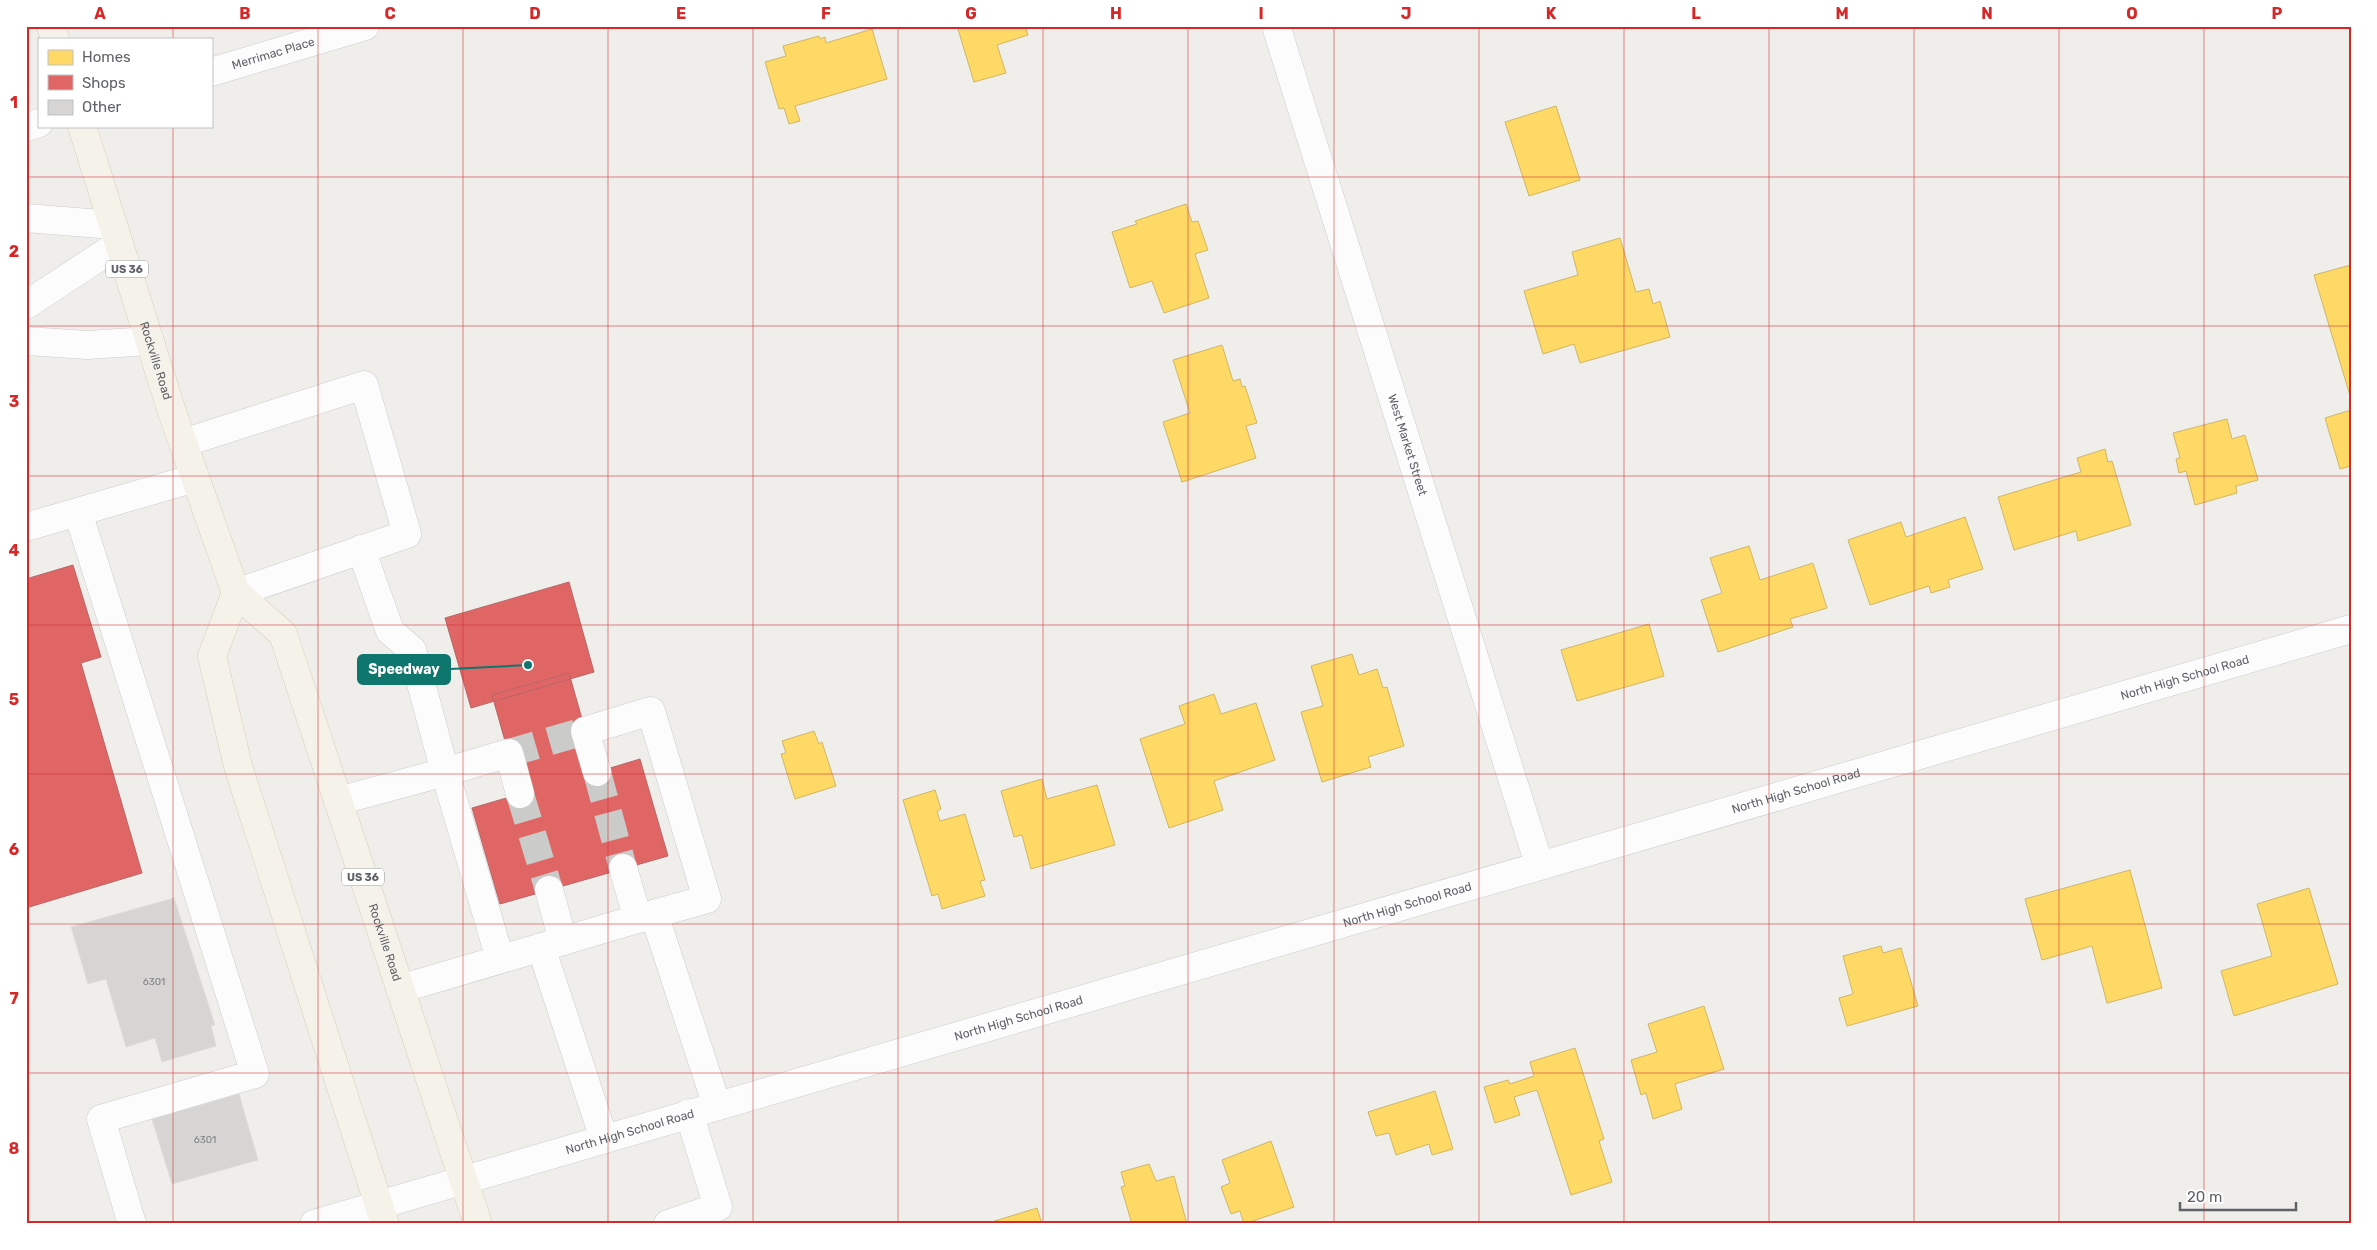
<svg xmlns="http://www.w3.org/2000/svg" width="2377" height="1250" font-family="Rubik,sans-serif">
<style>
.homes{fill:#ffd966;stroke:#cfb667}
.shops{fill:#e06666;stroke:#b96567}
.building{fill:#d6d5d3;stroke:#deddd9}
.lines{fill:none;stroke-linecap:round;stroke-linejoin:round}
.minor-tunnel{stroke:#cbcbca;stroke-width:28;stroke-dasharray:28 14;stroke-linecap:butt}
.minor-casing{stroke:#cbcccc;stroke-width:29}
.major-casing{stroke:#d7ceb8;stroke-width:29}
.minor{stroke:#fdfcfc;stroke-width:28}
.major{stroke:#f4f2e9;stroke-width:28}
.grid{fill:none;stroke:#d62828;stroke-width:1;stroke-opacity:0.55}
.labels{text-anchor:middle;stroke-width:5;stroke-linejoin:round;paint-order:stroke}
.number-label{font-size:10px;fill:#7e8184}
.shield{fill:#fff;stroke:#8f9295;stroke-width:1}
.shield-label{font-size:11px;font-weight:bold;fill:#5f6368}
.street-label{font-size:12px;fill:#5f6368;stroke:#fff}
.leader{fill:none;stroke:#0f766e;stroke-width:2}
.callout-dot{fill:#0f766e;stroke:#fff;stroke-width:2}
.callout{fill:#0f766e;stroke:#0f766e;stroke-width:2}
.callout-label{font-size:14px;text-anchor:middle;font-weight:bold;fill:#fff}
.neatline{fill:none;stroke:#d62828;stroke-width:2}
.grid-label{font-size:16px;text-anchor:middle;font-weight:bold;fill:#d62828}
</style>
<rect width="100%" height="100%" fill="#efeeea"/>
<path class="homes" d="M 957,26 L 1025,26 L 1028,35 L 997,45 L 1006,73 L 974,82 Z
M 872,29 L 887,79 L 795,106 L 800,121 L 789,124 L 784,108 L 779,109 L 765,62 L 786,56 L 783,46 L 819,36 L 820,39 L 825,37 L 826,43 Z
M 1556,106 L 1580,180 L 1529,196 L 1505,122 Z
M 1186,204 L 1192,222 L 1198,221 L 1208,250 L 1195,254 L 1209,298 L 1164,313 L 1152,281 L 1130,288 L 1112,232 L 1137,224 L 1135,221 Z
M 1620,238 L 1636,292 L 1649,289 L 1653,304 L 1660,301 L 1670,337 L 1580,363 L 1574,344 L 1543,354 L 1524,291 L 1578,275 L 1572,252 Z
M 2351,265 L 2351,399 L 2314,275 Z
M 1222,345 L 1233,381 L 1240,379 L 1242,387 L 1245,386 L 1257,423 L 1246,426 L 1256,458 L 1182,482 L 1163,422 L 1190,413 L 1173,360 Z
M 2351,410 L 2351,466 L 2340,469 L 2325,418 Z
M 2227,419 L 2232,439 L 2245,435 L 2258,480 L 2236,486 L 2237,493 L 2195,505 L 2186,471 L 2179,473 L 2176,459 L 2180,458 L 2173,433 Z
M 2105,449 L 2108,462 L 2112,461 L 2131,525 L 2078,541 L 2076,531 L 2014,550 L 1998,497 L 2081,472 L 2077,458 Z
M 1965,517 L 1983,569 L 1948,580 L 1950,587 L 1931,593 L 1929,586 L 1870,605 L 1848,540 L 1901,522 L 1906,537 Z
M 1749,546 L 1760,580 L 1813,563 L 1827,608 L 1790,619 L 1793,627 L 1718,652 L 1701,600 L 1722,593 L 1710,558 Z
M 1649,624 L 1664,676 L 1577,701 L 1561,650 Z
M 1352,654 L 1359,675 L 1377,669 L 1383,688 L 1387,687 L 1404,746 L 1368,757 L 1371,767 L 1322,782 L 1301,712 L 1323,706 L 1311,666 Z
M 1214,694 L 1221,714 L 1256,703 L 1275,760 L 1214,781 L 1223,810 L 1169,828 L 1140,739 L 1185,724 L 1179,706 Z
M 814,731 L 819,744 L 822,742 L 836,786 L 795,799 L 781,754 L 786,753 L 782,741 Z
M 1042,779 L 1047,799 L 1097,785 L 1115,845 L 1031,869 L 1022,835 L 1014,837 L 1001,791 Z
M 935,790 L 941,809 L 937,811 L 940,821 L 965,814 L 985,880 L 980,881 L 985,896 L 942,909 L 938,894 L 932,896 L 903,800 Z
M 2130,870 L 2162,988 L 2107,1003 L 2092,946 L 2042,960 L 2025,899 Z
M 2309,888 L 2338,984 L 2234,1016 L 2221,971 L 2272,956 L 2257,904 Z
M 1881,946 L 1883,953 L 1901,948 L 1918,1006 L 1847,1026 L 1839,998 L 1853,994 L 1843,956 Z
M 1704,1006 L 1724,1069 L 1675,1084 L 1682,1109 L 1653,1119 L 1646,1093 L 1641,1095 L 1631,1060 L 1657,1052 L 1648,1024 Z
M 1575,1048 L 1604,1139 L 1599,1141 L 1612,1182 L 1571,1195 L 1537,1090 L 1514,1097 L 1520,1115 L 1495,1123 L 1484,1087 L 1508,1080 L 1510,1084 L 1534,1076 L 1530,1062 Z
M 1435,1091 L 1453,1149 L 1432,1155 L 1429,1144 L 1396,1155 L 1389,1133 L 1376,1136 L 1368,1112 Z
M 1271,1141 L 1294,1207 L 1244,1224 L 1240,1211 L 1231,1214 L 1221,1187 L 1230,1183 L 1222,1160 Z
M 1149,1164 L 1156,1181 L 1174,1176 L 1187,1224 L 1132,1224 L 1121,1187 L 1125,1186 L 1121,1172 Z
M 1037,1208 L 1042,1224 L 985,1224 Z"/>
<path class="shops" d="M 73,565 L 101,657 L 81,663 L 142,873 L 26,908 L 26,740 L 28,739 L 26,732 L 26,579 Z
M 569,582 L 594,672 L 471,708 L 445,618 Z
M 569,673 L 597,772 L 640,759 L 668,856 L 500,904 L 472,808 L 520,794 L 492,695 Z"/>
<path class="building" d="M 174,898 L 215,1025 L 211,1026 L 216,1046 L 162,1062 L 155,1038 L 126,1047 L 106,979 L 88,984 L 71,927 Z
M 239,1094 L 258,1160 L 172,1184 L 152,1119 Z"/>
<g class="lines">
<path class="minor-tunnel" d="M 509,753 L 585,731
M 597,772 L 623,868
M 520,794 L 549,890"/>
<g class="minor-casing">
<g id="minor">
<path id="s1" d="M 1276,26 L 1539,864"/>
<path id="s2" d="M 211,72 L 365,26"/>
<path d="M 26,127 L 39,123"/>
<path d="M 26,218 L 113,225"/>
<path d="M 26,305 L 119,244"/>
<path d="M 26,341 L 87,345 L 150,341"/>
<path d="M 183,443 L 364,385 L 407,534 L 236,593"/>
<path d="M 78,512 L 255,1074 L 101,1119 L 132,1224"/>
<path d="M 26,527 L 195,478"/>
<path d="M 597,772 L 585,731 L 651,711 L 707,899 L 654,914"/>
<path d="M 338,801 L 445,772 L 412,650 L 390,631 L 361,549"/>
<path d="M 623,868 L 638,919"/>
<path d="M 549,890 L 563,941"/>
<path d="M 541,947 L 604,1139"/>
<path d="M 500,959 L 445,772 L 509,753 L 520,794"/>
<path d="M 400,989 L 654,914 L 717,1106"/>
<path id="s3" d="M 314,1224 L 2351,629"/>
<path d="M 668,1224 L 718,1207 L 689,1113"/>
</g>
</g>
<g class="major-casing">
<g id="major">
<path d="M 51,26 L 55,39"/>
<path id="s4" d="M 82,126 L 172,412 L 236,593 L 283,634 L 478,1224"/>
<path d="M 236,593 L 212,656 L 238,766 L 385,1224"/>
</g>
</g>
<use href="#minor" class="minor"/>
<use href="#major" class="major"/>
</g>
<path class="grid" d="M 173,26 L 173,39M 318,26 L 318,1224M 463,26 L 463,1224M 608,26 L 608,1224M 753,26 L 753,1224M 898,26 L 898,1224M 1043,26 L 1043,1224M 1188,26 L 1188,1224M 1334,26 L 1334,1224M 1479,26 L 1479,1224M 1624,26 L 1624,1224M 1769,26 L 1769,1224M 1914,26 L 1914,1224M 2059,26 L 2059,1224M 2204,26 L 2204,1224M 173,126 L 173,1224M 26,177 L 2351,177M 26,326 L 2351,326M 26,476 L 2351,476M 26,625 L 2351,625M 26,774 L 2351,774M 26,924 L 2351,924M 26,1073 L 2351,1073"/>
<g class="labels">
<g class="number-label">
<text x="154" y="985">6301</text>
<text x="205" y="1143">6301</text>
</g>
<g class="shield">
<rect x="106" y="260.5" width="42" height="17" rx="4"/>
<rect x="342" y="868.5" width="42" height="17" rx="4"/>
</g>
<g class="shield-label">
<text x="127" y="273">US 36</text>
<text x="363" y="881">US 36</text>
</g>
<g class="street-label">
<text dy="4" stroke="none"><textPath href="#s2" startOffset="65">Merrimac Place</textPath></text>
<text dy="4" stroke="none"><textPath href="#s4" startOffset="246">Rockville Road</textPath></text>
<text dy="4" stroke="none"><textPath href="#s1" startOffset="439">West Market Street</textPath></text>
<text dy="4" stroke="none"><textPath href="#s3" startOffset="1949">North High School Road</textPath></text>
<text dy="4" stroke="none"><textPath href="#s3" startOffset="1544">North High School Road</textPath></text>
<text dy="4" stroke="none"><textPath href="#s3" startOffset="1139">North High School Road</textPath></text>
<text dy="4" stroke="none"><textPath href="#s4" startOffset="879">Rockville Road</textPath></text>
<text dy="4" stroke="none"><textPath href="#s3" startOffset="734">North High School Road</textPath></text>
<text dy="4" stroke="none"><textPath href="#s3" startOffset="329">North High School Road</textPath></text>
</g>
</g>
<path class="leader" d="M528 665L450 669"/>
<circle class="callout-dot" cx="528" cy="665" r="5"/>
<rect class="callout" x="358" y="655" width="92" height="29" rx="5"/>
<g class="callout-label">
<text x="404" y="674">Speedway</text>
</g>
<rect width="2377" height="1250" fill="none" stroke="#ffffff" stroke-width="55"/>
<rect x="38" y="38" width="175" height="90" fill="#ffffff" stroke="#bfc1c3"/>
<rect x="48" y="50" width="25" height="15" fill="#ffd966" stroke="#bfc1c3"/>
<text x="82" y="62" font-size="15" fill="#5f6368">Homes</text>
<rect x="48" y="75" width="25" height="15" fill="#e06666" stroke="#bfc1c3"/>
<text x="82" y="88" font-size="15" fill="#5f6368">Shops</text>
<rect x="48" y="100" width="25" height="15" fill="#d6d5d3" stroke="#bfc1c3"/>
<text x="82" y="112" font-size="15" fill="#5f6368">Other</text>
<path d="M2180 1202v8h116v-8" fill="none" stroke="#5f6368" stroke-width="2.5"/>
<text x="2187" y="1202" font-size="15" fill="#5f6368" stroke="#ffffff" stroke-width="4" paint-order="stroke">20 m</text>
<rect x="28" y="28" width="2322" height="1194" class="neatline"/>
<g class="grid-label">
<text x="100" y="19">A</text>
<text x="245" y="19">B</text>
<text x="390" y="19">C</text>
<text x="535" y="19">D</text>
<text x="681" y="19">E</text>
<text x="826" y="19">F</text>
<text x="971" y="19">G</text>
<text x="1116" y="19">H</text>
<text x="1261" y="19">I</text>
<text x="1406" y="19">J</text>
<text x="1551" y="19">K</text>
<text x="1696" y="19">L</text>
<text x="1842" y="19">M</text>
<text x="1987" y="19">N</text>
<text x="2132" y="19">O</text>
<text x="2277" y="19">P</text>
<text x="14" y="108">1</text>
<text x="14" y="257">2</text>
<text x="14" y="407">3</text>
<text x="14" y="556">4</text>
<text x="14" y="705">5</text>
<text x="14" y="855">6</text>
<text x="14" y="1004">7</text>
<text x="14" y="1154">8</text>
</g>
</svg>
